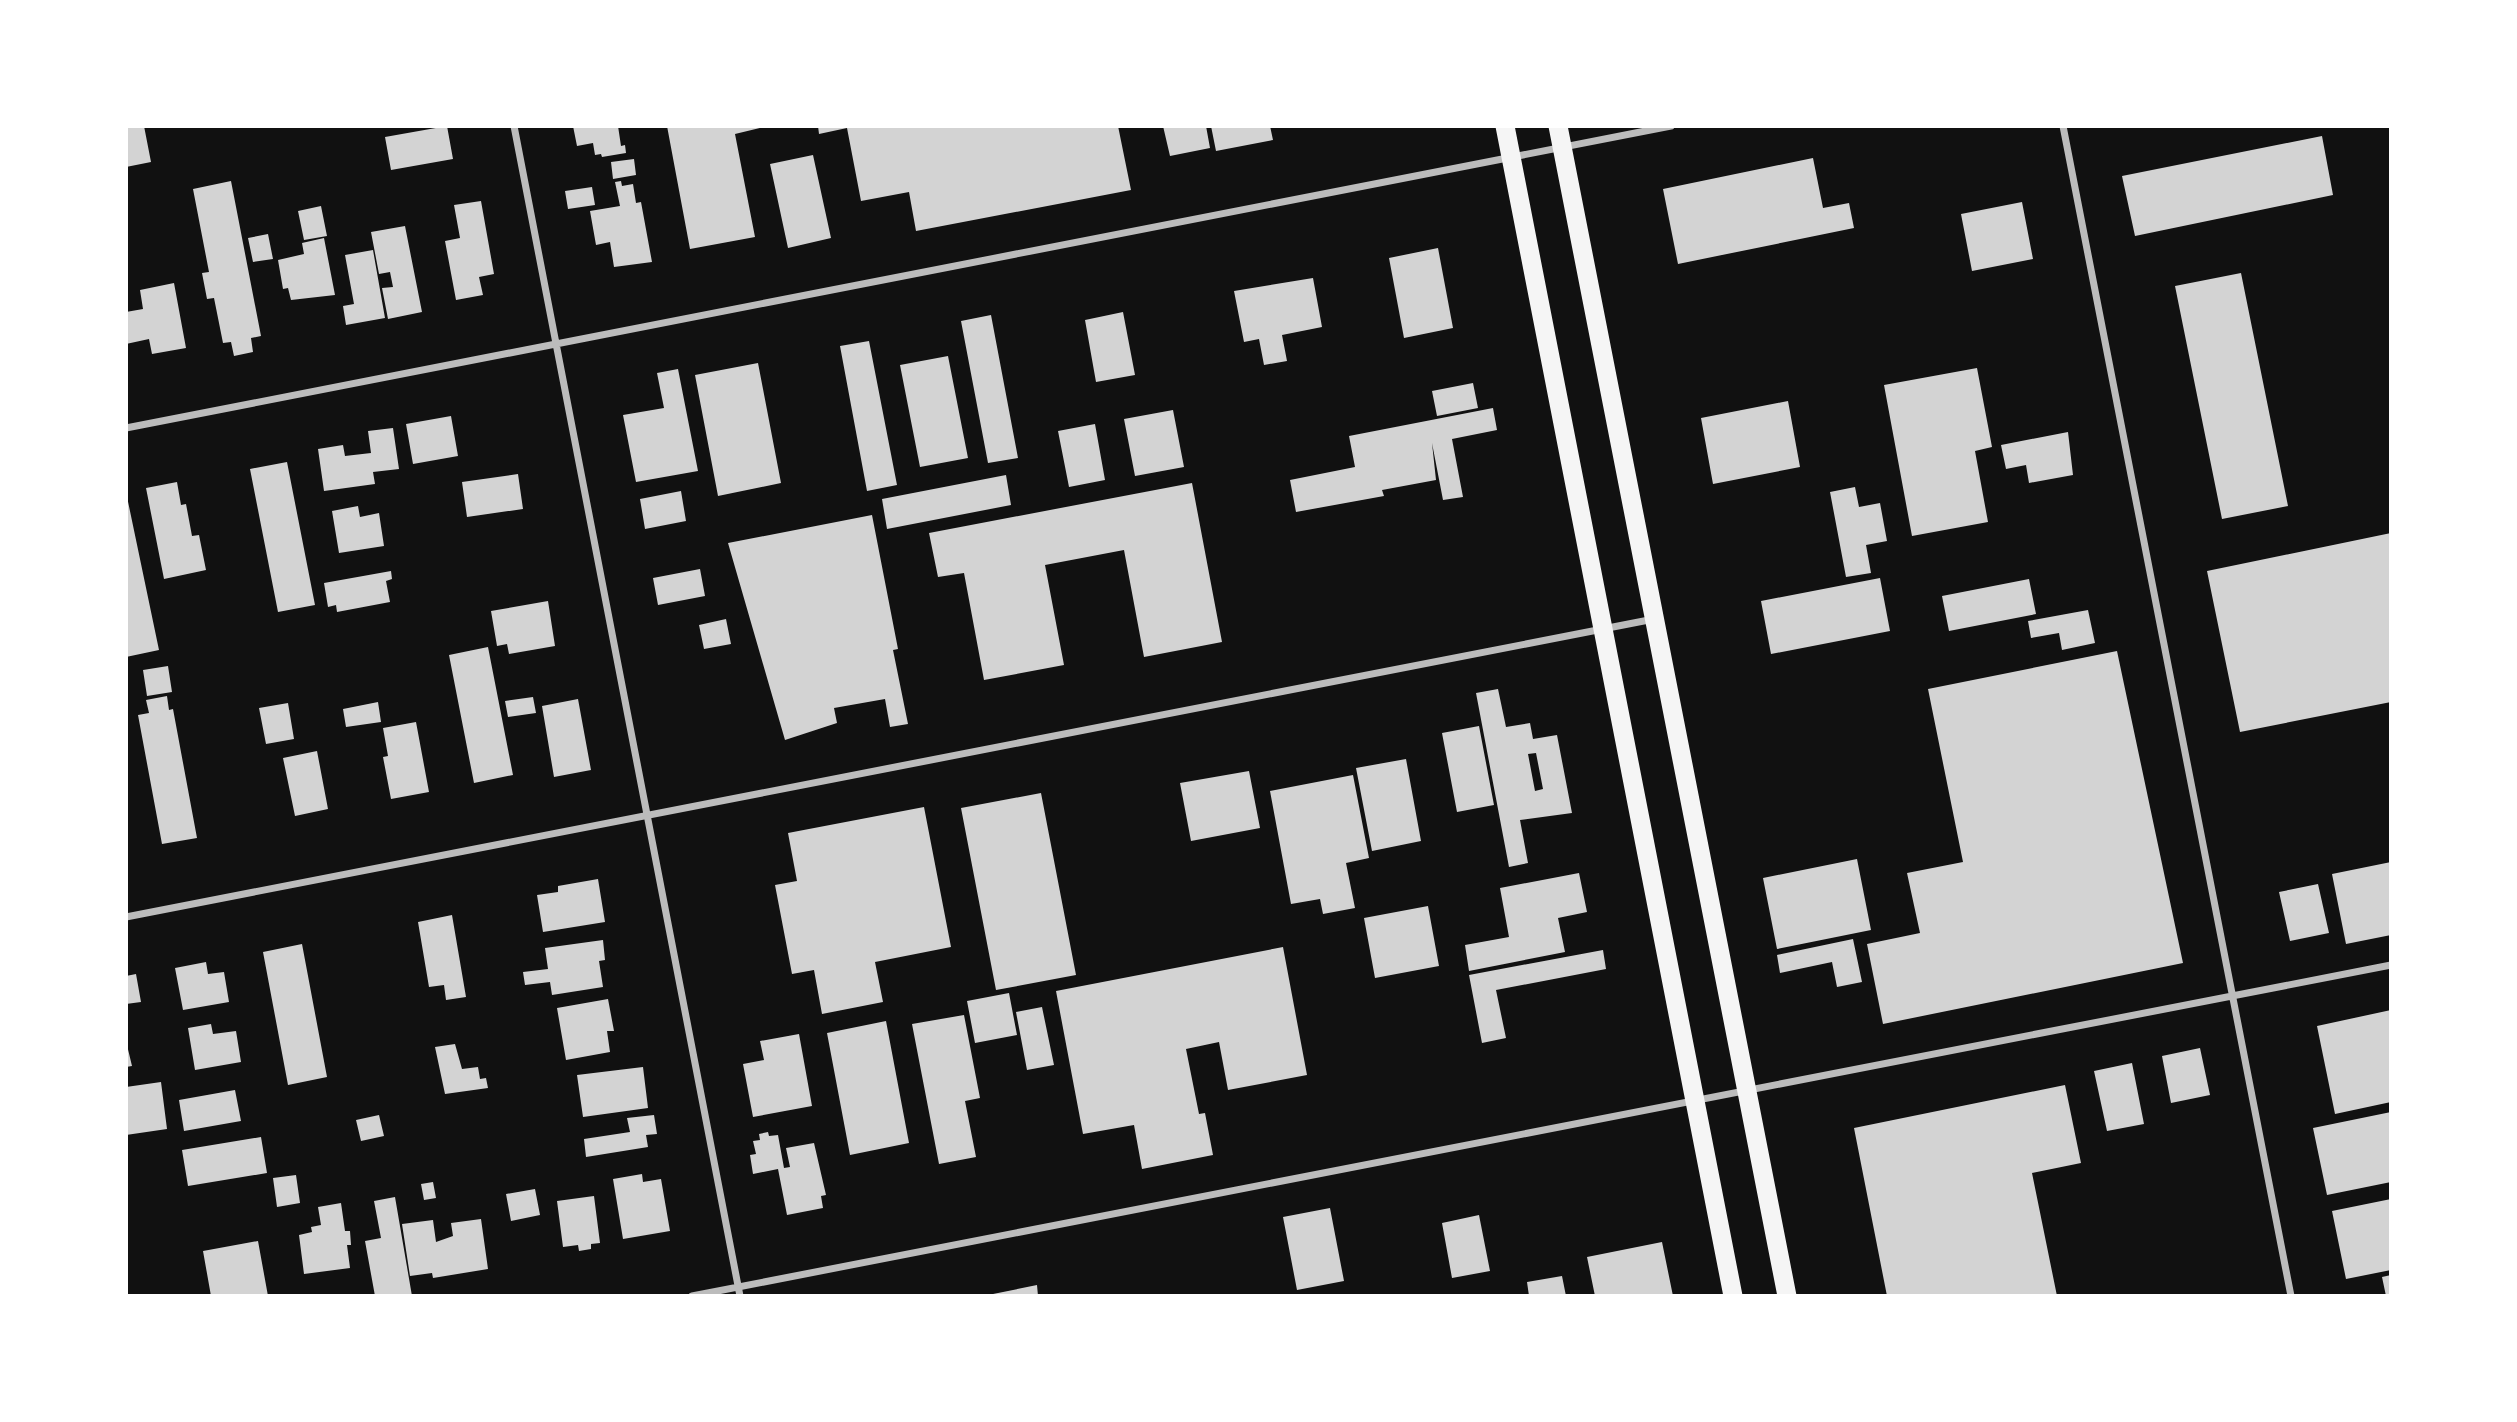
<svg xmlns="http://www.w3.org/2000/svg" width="2517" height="1422" font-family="'PT Sans',sans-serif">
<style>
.building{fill:#d3d3d3;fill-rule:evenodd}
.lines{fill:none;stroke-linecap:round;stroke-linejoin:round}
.minor{stroke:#bcbcbc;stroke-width:7}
.trunk{stroke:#f5f5f5;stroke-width:19}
</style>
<rect width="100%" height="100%" fill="#111"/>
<path class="building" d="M 126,126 L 144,126 L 151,162 L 126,167 Z
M 447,126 L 453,159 L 391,170 L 385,137 Z
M 573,126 L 618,126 L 621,146 L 625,145 L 626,153 L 602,157 L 601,154 L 595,155 L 593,143 L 577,146 Z
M 667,126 L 768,126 L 735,134 L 755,237 L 690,249 Z
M 818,126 L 1118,126 L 1131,190 L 916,231 L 909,192 L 861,201 L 847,128 L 819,134 Z
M 1163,126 L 1206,126 L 1210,148 L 1170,156 Z
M 1211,126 L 1270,126 L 1273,140 L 1216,151 Z
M 2322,136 L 2333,195 L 2135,236 L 2122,176 Z
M 813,155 L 831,238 L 788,248 L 770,164 Z
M 1813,158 L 1823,208 L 1849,203 L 1854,228 L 1678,264 L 1663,189 Z
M 634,159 L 636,175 L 613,179 L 611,162 Z
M 231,181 L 261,336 L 251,338 L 253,352 L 234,356 L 231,342 L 223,343 L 214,298 L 207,299 L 202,273 L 209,272 L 193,189 Z
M 621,181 L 622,186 L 633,184 L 636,203 L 641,202 L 652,262 L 614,267 L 610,242 L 596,245 L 590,211 L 620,206 L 615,182 Z
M 592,187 L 595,205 L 568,209 L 565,191 Z
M 481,201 L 494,274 L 479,277 L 483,295 L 456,300 L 445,241 L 460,238 L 454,205 Z
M 2022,202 L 2033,259 L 1972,271 L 1961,214 Z
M 321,206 L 327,236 L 304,240 L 298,211 Z
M 405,226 L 422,312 L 388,319 L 382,288 L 393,287 L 390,272 L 379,274 L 371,232 Z
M 268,234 L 273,259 L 253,262 L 248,238 Z
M 324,238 L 335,295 L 291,300 L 288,288 L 283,289 L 278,260 L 304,254 L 302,243 Z
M 1438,248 L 1453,328 L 1404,338 L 1389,258 Z
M 373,250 L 385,318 L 346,325 L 343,306 L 354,304 L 345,255 Z
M 2241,273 L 2288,506 L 2222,519 L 2175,286 Z
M 1313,278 L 1322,327 L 1282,335 L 1287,361 L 1264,365 L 1259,339 L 1244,342 L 1234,291 Z
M 174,283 L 186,348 L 152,354 L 149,339 L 126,344 L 126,312 L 143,309 L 140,290 Z
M 1123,312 L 1135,375 L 1096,382 L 1085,320 Z
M 991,315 L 1018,458 L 988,463 L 961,321 Z
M 869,341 L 897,485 L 867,491 L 840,346 Z
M 948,356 L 968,458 L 920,467 L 900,365 Z
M 758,363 L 781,483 L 718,496 L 695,375 Z
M 1977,368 L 1992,447 L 1975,451 L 1988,522 L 1912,536 L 1884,385 Z
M 678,369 L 698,471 L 636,482 L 623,415 L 664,408 L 657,373 Z
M 1473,383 L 1478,408 L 1437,416 L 1432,391 Z
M 1788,401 L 1800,467 L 1713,484 L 1701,418 Z
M 1493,408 L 1497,430 L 1452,439 L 1463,497 L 1443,500 L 1432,443 L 1436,480 L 1382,490 L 1384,496 L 1296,512 L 1290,480 L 1355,467 L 1349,436 Z
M 1173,410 L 1184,467 L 1135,476 L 1124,419 Z
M 451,416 L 458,456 L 413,464 L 406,424 Z
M 1095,424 L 1105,480 L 1069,487 L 1058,431 Z
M 393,428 L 399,469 L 373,472 L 375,484 L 324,491 L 318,449 L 343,445 L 345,456 L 371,453 L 368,431 Z
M 2068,432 L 2073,475 L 2029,483 L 2026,465 L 2006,469 L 2001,445 Z
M 287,462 L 315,605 L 278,612 L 250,469 Z
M 518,474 L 523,509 L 467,517 L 462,482 Z
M 1006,475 L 1011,505 L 887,529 L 882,499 Z
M 177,482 L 181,505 L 186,504 L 192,536 L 199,535 L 206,570 L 164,579 L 146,488 Z
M 1192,483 L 1222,642 L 1144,657 L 1124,550 L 1045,565 L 1064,665 L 984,680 L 964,573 L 938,577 L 929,533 Z
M 1855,487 L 1859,507 L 1880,503 L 1887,541 L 1866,545 L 1871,573 L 1846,577 L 1830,492 Z
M 681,491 L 686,521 L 645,529 L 640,499 Z
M 126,492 L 159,650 L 126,657 Z
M 358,506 L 360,517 L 379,513 L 384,546 L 339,553 L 332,511 Z
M 872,515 L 898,649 L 893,650 L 908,724 L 890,727 L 885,699 L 834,708 L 837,723 L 785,740 L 728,543 Z
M 2391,533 L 2391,702 L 2240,732 L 2207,571 Z
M 700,569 L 705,596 L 658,605 L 653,578 Z
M 391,571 L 392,579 L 386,581 L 390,602 L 337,612 L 336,605 L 328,607 L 324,583 Z
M 1880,578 L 1890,631 L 1771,654 L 1761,601 Z
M 2029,579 L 2036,614 L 1949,631 L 1942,596 Z
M 548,601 L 555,646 L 509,654 L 507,644 L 497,646 L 491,611 Z
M 2088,610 L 2095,643 L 2062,650 L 2059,633 L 2031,638 L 2028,621 Z
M 726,619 L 731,644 L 704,649 L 699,625 Z
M 488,647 L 513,775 L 474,783 L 449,655 Z
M 2117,651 L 2183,963 L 1883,1024 L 1867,944 L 1920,933 L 1907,873 L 1963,862 L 1928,689 Z
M 168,666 L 172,692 L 147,696 L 143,670 Z
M 1498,689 L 1506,727 L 1530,723 L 1533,739 L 1557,735 L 1572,813 L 1520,820 L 1528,863 L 1509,867 L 1476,693 ZM 1536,753 L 1543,789 L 1535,791 L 1528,754 Z
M 167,696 L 169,710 L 173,709 L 197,838 L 162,844 L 138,715 L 149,713 L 146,700 Z
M 533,697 L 536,713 L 508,717 L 505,701 Z
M 578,699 L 591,770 L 554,777 L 542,706 Z
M 378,702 L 381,722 L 346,727 L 343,709 Z
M 288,703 L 294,739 L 266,744 L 259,708 Z
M 416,722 L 429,792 L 391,799 L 383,757 L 388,756 L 383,728 Z
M 1479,726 L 1494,805 L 1457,812 L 1442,733 Z
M 317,751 L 328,809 L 295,816 L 283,758 Z
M 1406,759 L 1421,841 L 1372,851 L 1356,768 Z
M 1249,771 L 1260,828 L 1191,841 L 1180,783 Z
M 1353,775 L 1369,858 L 1346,863 L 1355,908 L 1323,914 L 1320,899 L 1291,904 L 1270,791 Z
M 1041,793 L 1076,975 L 996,990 L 961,808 Z
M 924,807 L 951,947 L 875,962 L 883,1002 L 822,1014 L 814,970 L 792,974 L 775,885 L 797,881 L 788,833 Z
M 1857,859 L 1871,930 L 1777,949 L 1763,878 Z
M 2391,862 L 2391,935 L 2346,944 L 2332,874 Z
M 1579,873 L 1587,912 L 1558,918 L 1565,952 L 1469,971 L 1465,945 L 1509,937 L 1500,888 Z
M 598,879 L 605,922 L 543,932 L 537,895 L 558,892 L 558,886 Z
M 2318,884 L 2329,933 L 2290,941 L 2279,892 Z
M 1428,906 L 1439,966 L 1375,978 L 1364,918 Z
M 452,915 L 466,997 L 446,1000 L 444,985 L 429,987 L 418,922 Z
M 1853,939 L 1862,982 L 1837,987 L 1832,962 L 1780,973 L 1777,955 Z
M 603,940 L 605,960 L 599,961 L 603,987 L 552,995 L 550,982 L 525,985 L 523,972 L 548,969 L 545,948 Z
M 302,944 L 327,1077 L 288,1085 L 263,952 Z
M 1283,947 L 1307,1075 L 1228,1090 L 1219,1042 L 1186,1049 L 1199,1114 L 1205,1113 L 1213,1155 L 1142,1169 L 1134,1125 L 1083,1134 L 1056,991 Z
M 1603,950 L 1606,969 L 1496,990 L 1506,1038 L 1482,1043 L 1469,975 Z
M 206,962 L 208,974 L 224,972 L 229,1002 L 183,1010 L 175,968 Z
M 136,974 L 141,1002 L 126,1004 L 126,976 Z
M 1009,993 L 1017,1035 L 975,1043 L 967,1001 Z
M 608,999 L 614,1031 L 607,1031 L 610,1052 L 566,1060 L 557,1008 Z
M 1042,1007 L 1054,1065 L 1027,1070 L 1016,1012 Z
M 2391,1010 L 2391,1102 L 2335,1114 L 2317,1026 Z
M 964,1015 L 980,1098 L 965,1101 L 976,1157 L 939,1164 L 912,1024 Z
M 886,1021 L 909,1143 L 850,1155 L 827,1033 Z
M 211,1024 L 213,1034 L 236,1031 L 241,1062 L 195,1070 L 188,1028 Z
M 799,1034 L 812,1106 L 753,1117 L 743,1064 L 764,1060 L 760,1041 Z
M 126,1041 L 132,1066 L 126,1067 Z
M 455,1044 L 462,1069 L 478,1067 L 480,1079 L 486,1078 L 488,1088 L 445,1094 L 435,1047 Z
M 2200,1048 L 2210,1095 L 2171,1103 L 2162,1056 Z
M 2132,1063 L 2144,1124 L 2107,1131 L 2094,1071 Z
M 643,1067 L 648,1108 L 583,1117 L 577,1075 Z
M 161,1082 L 167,1129 L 126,1135 L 126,1087 Z
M 2065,1085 L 2081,1163 L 2032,1173 L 2057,1296 L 1887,1296 L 1854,1128 Z
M 235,1090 L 241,1121 L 184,1131 L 179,1100 Z
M 2391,1112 L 2391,1182 L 2327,1195 L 2313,1128 Z
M 379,1115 L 384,1136 L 361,1141 L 356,1120 Z
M 654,1115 L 657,1134 L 646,1135 L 648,1147 L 586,1157 L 584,1139 L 630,1132 L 627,1118 Z
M 768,1132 L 769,1136 L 778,1135 L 784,1168 L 790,1167 L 786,1148 L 814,1143 L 826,1195 L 821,1196 L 823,1208 L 787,1215 L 778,1169 L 753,1174 L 750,1155 L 756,1154 L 753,1141 L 760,1140 L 759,1134 Z
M 261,1137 L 267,1173 L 188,1186 L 182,1150 Z
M 642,1174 L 643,1182 L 661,1179 L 670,1231 L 623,1239 L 613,1179 Z
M 296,1175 L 300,1203 L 277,1207 L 273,1178 Z
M 433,1182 L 436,1198 L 424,1200 L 421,1184 Z
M 535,1189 L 540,1215 L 511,1221 L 506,1194 Z
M 594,1196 L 600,1243 L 591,1244 L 591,1249 L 579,1251 L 578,1245 L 563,1247 L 557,1201 Z
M 395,1197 L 412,1296 L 375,1296 L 365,1241 L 381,1238 L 374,1201 Z
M 2391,1199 L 2391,1270 L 2346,1279 L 2332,1211 Z
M 341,1203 L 345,1231 L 350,1231 L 351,1245 L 347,1245 L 350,1268 L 304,1274 L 299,1235 L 312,1232 L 311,1227 L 321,1225 L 318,1207 Z
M 1330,1208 L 1344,1281 L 1297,1290 L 1283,1217 Z
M 1479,1215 L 1490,1271 L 1452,1278 L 1442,1223 Z
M 481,1219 L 488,1269 L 433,1278 L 432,1273 L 410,1276 L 402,1224 L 433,1220 L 436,1242 L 453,1236 L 451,1223 Z
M 258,1241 L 268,1296 L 211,1296 L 203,1251 Z
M 1662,1242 L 1673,1296 L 1595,1296 L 1587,1257 Z
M 2391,1275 L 2391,1296 L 2386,1296 L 2382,1277 Z
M 1562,1276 L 1566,1296 L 1529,1296 L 1527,1282 Z
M 1037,1285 L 1038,1296 L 988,1296 L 988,1295 Z"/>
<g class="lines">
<path class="minor" d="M 514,126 L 740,1296
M 2063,126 L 2291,1296
M 126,428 L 1671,126
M 126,917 L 1654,619
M 692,1296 L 2391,965"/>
<path class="trunk" d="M 1505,126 L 1733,1296
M 1558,126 L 1787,1296"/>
</g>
<rect width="2517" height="1422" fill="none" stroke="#ffffff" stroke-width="256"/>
</svg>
